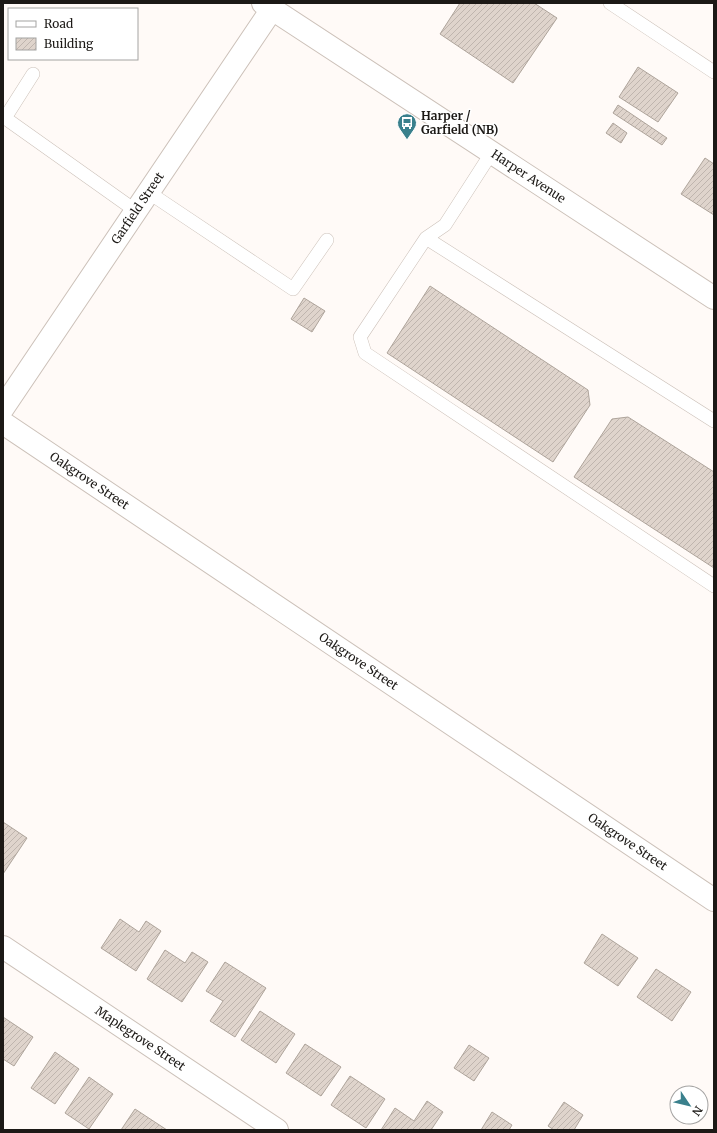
<svg xmlns="http://www.w3.org/2000/svg" width="717" height="1133" font-family="Merriweather,serif">
<style>
.building{fill:url(#building-hatch);stroke:#aea49b}
.lines{fill:none;stroke-linecap:round;stroke-linejoin:round}
.service-casing{stroke:#ccc1b9;stroke-width:14}
.minor-casing{stroke:#ccc1b9;stroke-width:24}
.secondary-casing{stroke:#ccc1b9;stroke-width:24}
.service{stroke:#fff;stroke-width:13}
.minor{stroke:#fff;stroke-width:22}
.secondary{stroke:#fff;stroke-width:22}
.labels{text-anchor:middle;stroke-width:3;stroke-linejoin:round;paint-order:stroke}
.poi-label{font-size:12px;font-weight:bold;fill:#1c1916;stroke:#fff;text-anchor:start}
.street-label{font-size:12px;fill:#1c1916;stroke:#fff}
</style>
<defs>
<pattern id="building-hatch" width="6" height="6" patternUnits="userSpaceOnUse"><rect width="6" height="6" fill="#dfd4cc"/><path d="M-1 1l2-2M0 6l6-6M5 7l2-2" fill="none" stroke="#bfb5ae"/></pattern>
</defs>
<rect width="100%" height="100%" fill="#fffaf7"/>
<path class="building" d="M 460,3 L 534,3 L 557,18 L 513,83 L 440,34 Z
M 638,67 L 678,93 L 658,122 L 619,97 Z
M 618,105 L 667,138 L 662,145 L 613,113 Z
M 613,123 L 627,133 L 621,143 L 606,133 Z
M 705,158 L 714,164 L 714,215 L 681,194 Z
M 430,286 L 588,390 L 590,405 L 553,462 L 387,353 Z
M 304,298 L 325,311 L 312,332 L 291,319 Z
M 628,417 L 714,472 L 714,568 L 574,477 L 612,419 Z
M 3,822 L 27,838 L 3,874 Z
M 120,919 L 139,932 L 146,921 L 161,931 L 136,971 L 101,948 Z
M 602,934 L 638,958 L 618,986 L 584,963 Z
M 165,950 L 185,963 L 192,952 L 208,962 L 182,1002 L 147,979 Z
M 225,962 L 266,988 L 235,1037 L 210,1021 L 223,1001 L 206,991 Z
M 656,969 L 691,992 L 672,1021 L 637,997 Z
M 260,1011 L 295,1034 L 276,1063 L 241,1040 Z
M 3,1017 L 33,1037 L 14,1066 L 3,1059 Z
M 305,1044 L 341,1067 L 321,1096 L 286,1073 Z
M 469,1045 L 489,1058 L 474,1081 L 454,1068 Z
M 55,1052 L 79,1069 L 55,1104 L 31,1088 Z
M 350,1076 L 385,1099 L 366,1128 L 331,1105 Z
M 89,1077 L 113,1094 L 89,1129 L 65,1113 Z
M 427,1101 L 443,1112 L 431,1130 L 381,1130 L 395,1108 L 414,1121 Z
M 564,1102 L 583,1115 L 574,1130 L 554,1130 L 548,1126 Z
M 135,1109 L 167,1130 L 121,1130 Z
M 492,1112 L 512,1125 L 509,1130 L 481,1130 Z"/>
<g class="lines">
<g class="service-casing">
<path id="service" d="M 610,3 L 714,72
M 33,74 L 5,118 L 136,211
M 492,152 L 445,225 L 426,238 L 360,337 L 365,353 L 714,586
M 148,192 L 293,289 L 327,240
M 426,238 L 714,421"/>
</g>
<g class="minor-casing">
<g id="minor">
<path id="s1" d="M 3,408 L 272,9"/>
<path id="s2" d="M 3,423 L 714,900"/>
<path id="s3" d="M 3,947 L 277,1130"/>
</g>
</g>
<g class="secondary-casing">
<g id="secondary">
<path id="s4" d="M 263,3 L 714,298"/>
</g>
</g>
<use href="#service" class="service"/>
<use href="#minor" class="minor"/>
<use href="#secondary" class="secondary"/>
</g>
<defs>
<g id="bus-pin" transform="scale(1)"><path d="M0 17L-7.5 6A9.5 9.5 0 1 1 7.5 6Z" fill="#3a808c" stroke="#fff"/><path d="M-5-6H5V4H4V6H2V4H-2V6H-4V4H-5ZM-3.5-4V0h7V-4ZM-3.5 1.2v1.5H-2V1.2ZM2 1.2v1.5H3.5V1.2Z" fill="#fff"/></g>
</defs>
<g fill-rule="evenodd">
<use href="#bus-pin" x="407" y="123"/>
</g>
<g class="labels">
<g class="poi-label">
<text x="421" y="120">Harper /<tspan x="421" dy="14">Garfield (NB)</tspan></text>
</g>
<g class="street-label">
<text dy="4" stroke="none"><textPath href="#s4" startOffset="317">Harper Avenue</textPath></text>
<text dy="4" stroke="none"><textPath href="#s1" startOffset="241">Garfield Street</textPath></text>
<text dy="4" stroke="none"><textPath href="#s2" startOffset="104">Oakgrove Street</textPath></text>
<text dy="4" stroke="none"><textPath href="#s2" startOffset="428">Oakgrove Street</textPath></text>
<text dy="4" stroke="none"><textPath href="#s2" startOffset="752">Oakgrove Street</textPath></text>
<text dy="4" stroke="none"><textPath href="#s3" startOffset="165">Maplegrove Street</textPath></text>
</g>
</g>
<rect width="717" height="1133" fill="none" stroke="#1c1916" stroke-width="8"/>
<rect x="8" y="8" width="130" height="52" fill="#ffffff" stroke="#a4a3a2"/>
<rect x="16" y="21" width="20" height="6" fill="#ffffff" stroke="#a4a3a2"/>
<text x="44" y="28" font-size="12" fill="#1c1916">Road</text>
<rect x="16" y="38" width="20" height="12" fill="url(#building-hatch)" stroke="#a4a3a2"/>
<text x="44" y="48" font-size="12" fill="#1c1916">Building</text>
<g transform="translate(689 1105) rotate(125)"><circle r="19" fill="#ffffff" stroke="#a4a3a2"/>
<path d="M0-3L7 15L0 10L-7 15Z" fill="#3a808c"/>
<text y="-6" font-size="11" font-weight="bold" text-anchor="middle" fill="#1c1916">N</text>
</g>
</svg>
